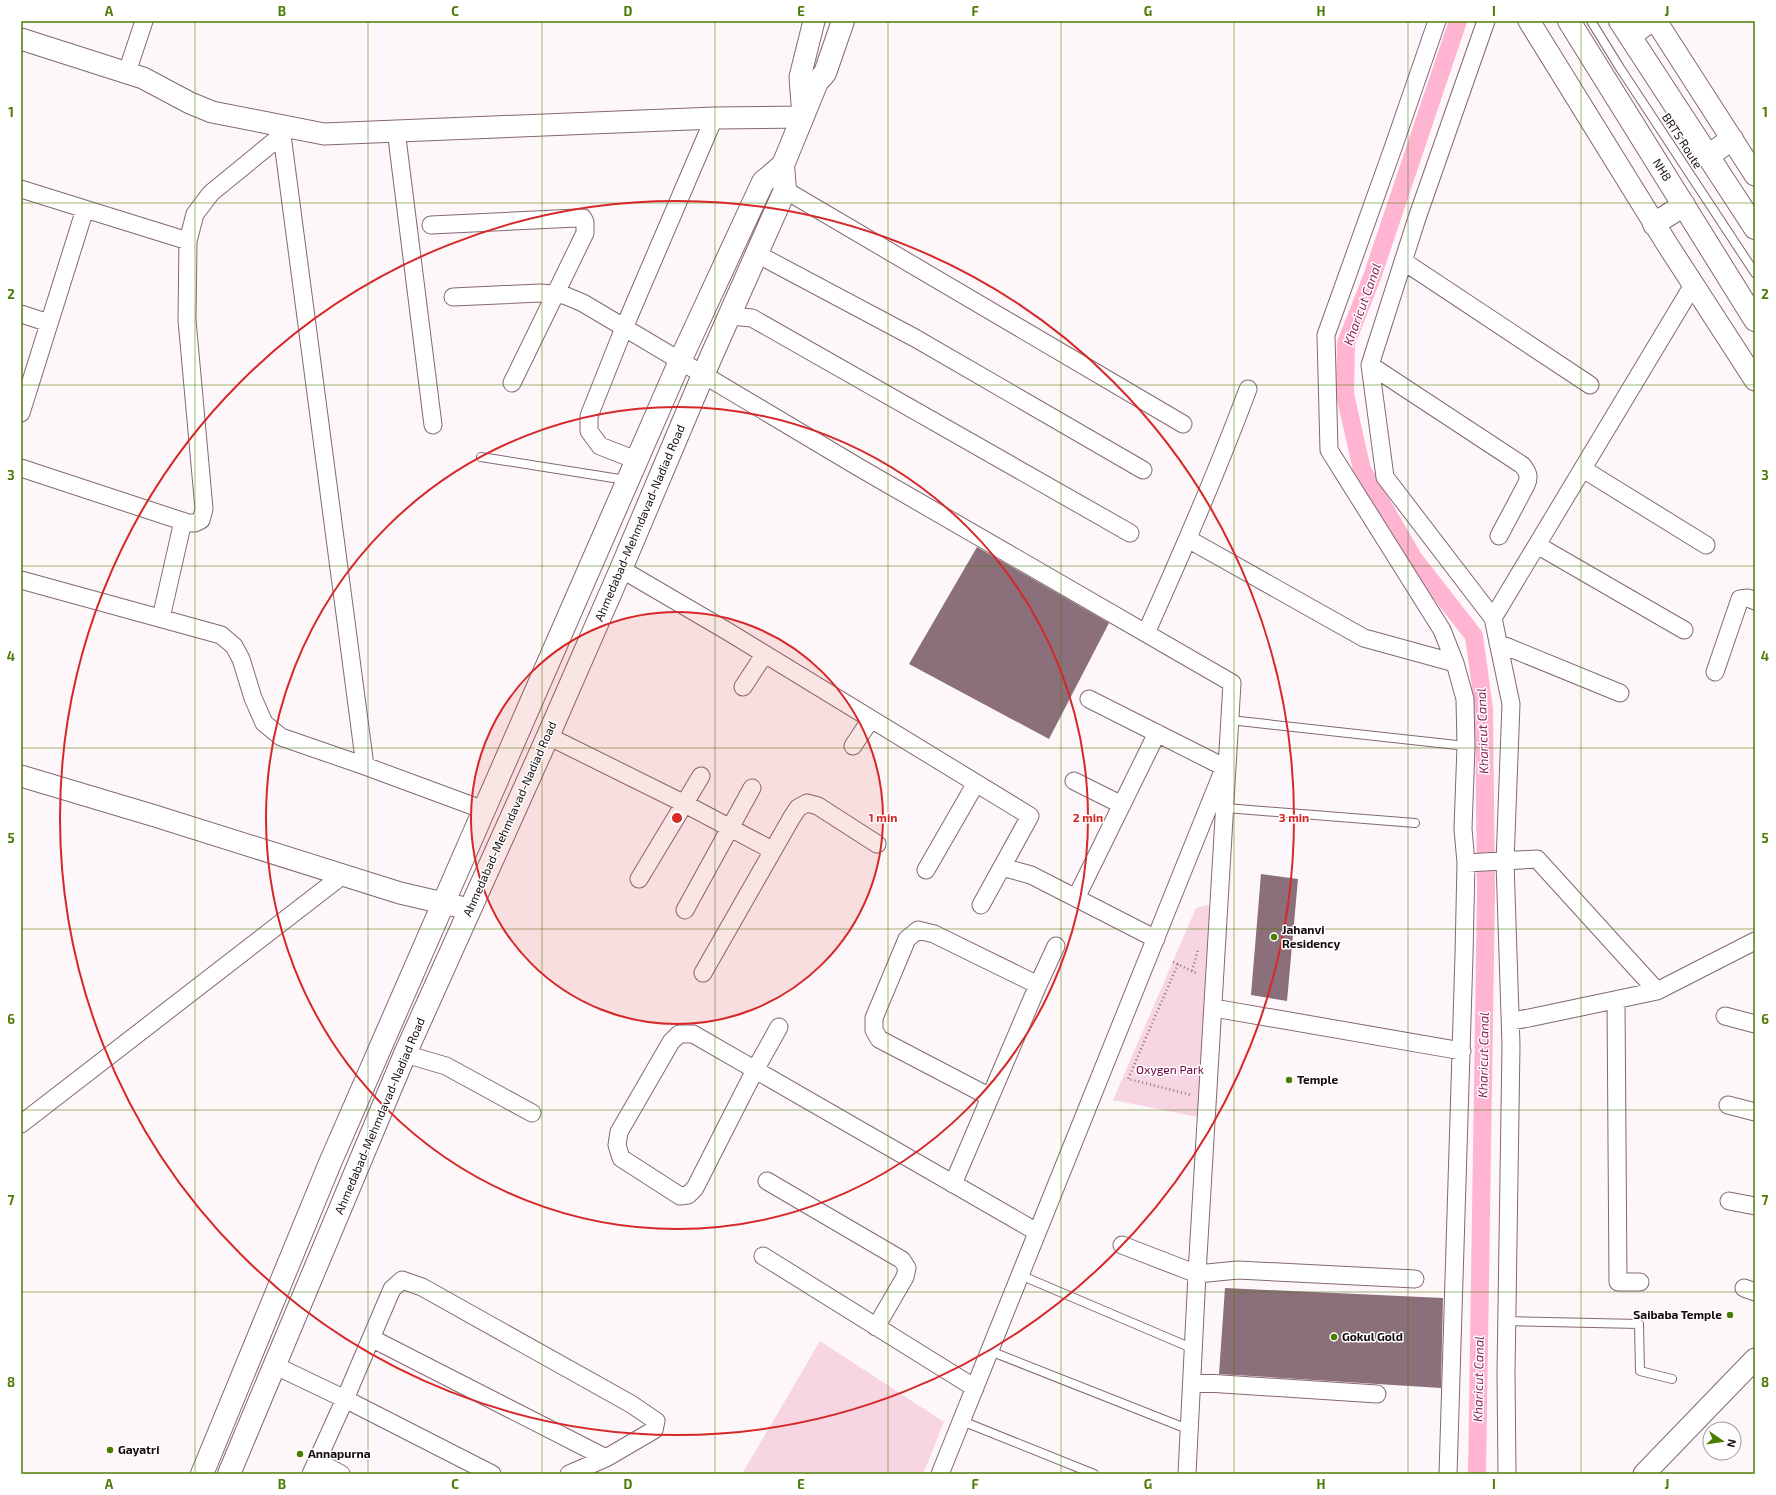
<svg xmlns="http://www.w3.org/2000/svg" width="1776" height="1495" font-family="'Exo 2',sans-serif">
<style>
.green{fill:#f8d5e2}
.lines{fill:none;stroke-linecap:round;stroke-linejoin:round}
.canal{stroke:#ffb4d2;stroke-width:18}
.building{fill:#8b6f7a}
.service-casing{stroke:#846873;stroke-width:10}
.minor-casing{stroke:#846873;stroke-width:19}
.tertiary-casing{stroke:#846873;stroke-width:23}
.primary-casing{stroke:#846873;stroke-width:24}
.path{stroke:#81787b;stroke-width:2.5;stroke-dasharray:1 3;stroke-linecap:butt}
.service{stroke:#fff;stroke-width:8}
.minor{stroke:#fff;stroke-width:17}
.tertiary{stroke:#fff;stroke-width:21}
.primary{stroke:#fff;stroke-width:22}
.grid{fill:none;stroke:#4d7c04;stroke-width:1;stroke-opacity:0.55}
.ring{fill:none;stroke:#d62828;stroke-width:2}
.poi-dot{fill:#4d7c04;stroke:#fff;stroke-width:1.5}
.labels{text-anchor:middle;stroke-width:3;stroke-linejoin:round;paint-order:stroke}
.street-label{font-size:12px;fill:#160c10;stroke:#fff}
.poi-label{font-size:12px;font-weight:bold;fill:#160c10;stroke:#fff;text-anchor:start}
.park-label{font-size:12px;fill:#700042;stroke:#fff}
.water-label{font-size:13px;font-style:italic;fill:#892157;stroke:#fff}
.centre{fill:#d62828;stroke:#fff;stroke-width:2}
.ring-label{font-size:12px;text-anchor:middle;font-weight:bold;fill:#d62828;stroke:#fff;stroke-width:3;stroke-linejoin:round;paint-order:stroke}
.neatline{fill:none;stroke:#4d7c04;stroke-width:1.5}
.grid-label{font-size:13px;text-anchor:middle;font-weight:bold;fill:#4d7c04}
</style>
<rect width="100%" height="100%" fill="#fef7f9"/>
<path class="green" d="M 1207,905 L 1219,910 L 1207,1119 L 1113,1100 L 1196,908 Z
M 820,1341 L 944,1422 L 923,1474 L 742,1474 Z"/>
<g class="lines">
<path class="canal" d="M 1458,21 L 1372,277 L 1346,343 L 1345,394 L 1362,470 L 1414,559 L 1474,636 L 1484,709 L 1486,892 L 1477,1474"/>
</g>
<path class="building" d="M 977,547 L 1109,623 L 1049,739 L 909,664 Z
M 1261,874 L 1298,879 L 1287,1001 L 1251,995 Z
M 1225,1288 L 1443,1298 L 1441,1388 L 1219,1374 Z"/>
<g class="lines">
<g class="service-casing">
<path id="service" d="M 1591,21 L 1620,68 L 1755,273
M 481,457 L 626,480
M 1230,720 L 1466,746
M 1226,808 L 1415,823
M 1020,1275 L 1194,1349
M 1507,1321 L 1639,1324 L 1640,1371 L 1672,1379
M 990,1351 L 1190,1430
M 962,1421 L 1094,1474"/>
</g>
<g class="minor-casing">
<path id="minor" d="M 1437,21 L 1393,148 L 1326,335 L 1329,450 L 1442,630 L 1455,663 L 1465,699 L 1466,746 L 1463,829 L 1466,863 L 1464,955 L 1448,1474
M 1486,21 L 1417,218 L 1370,365 L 1385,477 L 1493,618
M 127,72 L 144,21
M 396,130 L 433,425
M 282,135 L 365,766 L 484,810
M 21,189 L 85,209
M 785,190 L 1183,424
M 431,225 L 577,218 L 583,218 L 585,222 L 585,233 L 512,383
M 757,254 L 915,338 L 1143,470
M 1403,261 L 1590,385
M 453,297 L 540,293 L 564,295 L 583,303 L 860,468 L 1232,683 L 1197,1274 L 1187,1474
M 21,314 L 49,323
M 731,316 L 752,318 L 1130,533
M 1370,365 L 1522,465 C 1528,472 1530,477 1526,485 L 1499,536
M 21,413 L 85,209 L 188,241
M 636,460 L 600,446 L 589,431 L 589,416 L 624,328 L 714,118
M 21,468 L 188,523 L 195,523 L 201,520 L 204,509 L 187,320 L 188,241 L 195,214 L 211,193 L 288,130
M 1583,469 L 1706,545
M 1188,539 L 1364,638 L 1455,663
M 1537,545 L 1684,630
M 621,569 L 727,631 L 1030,816 L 981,905
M 21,580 L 221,635 L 234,646 L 241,659 L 253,698 L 264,723 L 281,737 L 365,766
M 161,618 L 183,521
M 1146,633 C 1182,553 1217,472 1248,389
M 1498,643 L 1620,693
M 1715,672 L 1740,599 L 1748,598 L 1755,601
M 743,687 L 764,655
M 1089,699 L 1224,767
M 548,736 L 685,804 L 772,850
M 853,746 L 871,719
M 1074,781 L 1122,805
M 1466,863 L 1537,859 L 1657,991
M 1002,867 L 1031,875 L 1156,939
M 926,870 L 976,783
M 639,879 L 701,776
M 1076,898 L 1157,733
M 685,910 L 752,788
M 703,973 L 792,817 L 798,808 L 807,803 L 818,806 L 877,844
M 1038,985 L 1056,946
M 1616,1000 L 1618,1282 L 1640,1282
M 1214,1008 L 1462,1051
M 1725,1016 L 1755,1024
M 1511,1021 L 1529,1018 L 1657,991 L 1755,941
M 779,1027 L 755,1070 L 695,1188 L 688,1195 L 680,1196 L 621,1158 L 617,1145 L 619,1132 L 671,1042 L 679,1034 L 693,1034 L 1037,1232
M 405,1054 L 446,1066 L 532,1113
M 1728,1105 L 1755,1112
M 21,1124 L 343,875
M 767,1181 L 902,1260 L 907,1268 L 905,1277 L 876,1327
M 953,1184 L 1038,985 L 934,934 L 918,930 L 907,939 L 874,1018 L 874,1030 L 879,1039 L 990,1097
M 1729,1201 L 1755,1206
M 1122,1245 L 1197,1274 L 1238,1270 L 1415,1279
M 763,1256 L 975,1388
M 1744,1288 L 1755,1292
M 371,1338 L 606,1458
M 276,1366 L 345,1399 L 311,1474
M 1192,1382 L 1377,1394
M 317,1461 L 341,1474
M 492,1474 L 345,1399 L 392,1289 L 402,1280 L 422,1287 L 631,1404 L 656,1421 L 654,1430 L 606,1458 L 569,1474
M 940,1474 L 1223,771
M 1507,1474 L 1506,1373 L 1511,1045 L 1505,862 L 1511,704 L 1493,618 L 1693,285"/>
</g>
<g class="tertiary-casing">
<path id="tertiary" d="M 1529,21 L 1667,244 L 1755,380
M 1656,21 L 1755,175
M 21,39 L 143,78 L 190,103 L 212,112 L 324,134 L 714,118 L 803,117 L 800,77 L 814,21
M 21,776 L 155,816 L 400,893 L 469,909
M 1644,1474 L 1755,1359"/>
</g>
<g class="primary-casing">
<path id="primary" d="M 1569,21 L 1755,320
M 1620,21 L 1755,228
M 1630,36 L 1650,21
M 1708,156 L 1732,139
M 1654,224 L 1684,205
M 202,1474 L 330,1163 L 484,810 L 680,361 L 763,182 L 783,165 L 817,82 L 825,73 L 843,21
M 229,1474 L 405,1054 L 548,736 L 621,569 L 703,375 L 785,190 L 783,165"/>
</g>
<path class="path" d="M 1173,962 L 1198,974
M 1178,964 L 1128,1079 L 1192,1095
M 1192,971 L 1198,950"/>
<use href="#service" class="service"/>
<use href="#minor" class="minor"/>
<use href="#tertiary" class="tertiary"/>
<use href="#primary" class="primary"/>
</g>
<path class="grid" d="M 195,21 L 195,1474M 368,21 L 368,1474M 542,21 L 542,1474M 715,21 L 715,1474M 888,21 L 888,1474M 1061,21 L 1061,1474M 1234,21 L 1234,1474M 1408,21 L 1408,1474M 1581,21 L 1581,1474M 21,203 L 1755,203M 21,385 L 1755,385M 21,566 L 1755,566M 21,748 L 1755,748M 21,929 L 1755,929M 21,1110 L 1755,1110M 21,1292 L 1755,1292"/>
<circle cx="677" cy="818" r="206" fill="#d62828" fill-opacity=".12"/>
<g class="ring">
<circle cx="677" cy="818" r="206"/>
<circle cx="677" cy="818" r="411"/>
<circle cx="677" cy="818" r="617"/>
</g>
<g class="poi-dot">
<circle cx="1274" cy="937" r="4"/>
<circle cx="1289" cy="1080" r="4"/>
<circle cx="1730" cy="1315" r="4"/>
<circle cx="1334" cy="1337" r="4"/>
<circle cx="110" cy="1450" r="4"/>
<circle cx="300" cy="1454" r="4"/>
</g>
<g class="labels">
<g class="street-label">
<text transform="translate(1682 141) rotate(57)" y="4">BRTS Route</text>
<text transform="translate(1662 170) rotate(58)" y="4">NH8</text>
<text transform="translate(640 523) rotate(-67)" y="4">Ahmedabad-Mehmdavad-Nadiad Road</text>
<text transform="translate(510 819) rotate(-66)" y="4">Ahmedabad-Mehmdavad-Nadiad Road</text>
<text transform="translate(380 1116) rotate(-67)" y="4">Ahmedabad-Mehmdavad-Nadiad Road</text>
</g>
<g class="poi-label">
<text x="1282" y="934">Jahanvi<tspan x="1282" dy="14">Residency</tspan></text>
<text x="1297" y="1084">Temple</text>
<text x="1722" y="1319" text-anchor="end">Saibaba Temple</text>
<text x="1342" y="1341">Gokul Gold</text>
<text x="118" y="1454">Gayatri</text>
<text x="308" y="1458">Annapurna</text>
</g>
<g class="park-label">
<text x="1170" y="1074">Oxygen Park</text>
</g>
<g class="water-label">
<text transform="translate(1362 304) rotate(-70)" y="5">Kharicut Canal</text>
<text transform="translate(1482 731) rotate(-92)" y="5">Kharicut Canal</text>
<text transform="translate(1483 1055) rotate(-89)" y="5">Kharicut Canal</text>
<text transform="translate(1478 1379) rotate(-89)" y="5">Kharicut Canal</text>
</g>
</g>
<circle cx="677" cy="818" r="6" class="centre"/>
<g class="ring-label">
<text x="883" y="822">1 min</text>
<text x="1088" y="822">2 min</text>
<text x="1294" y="822">3 min</text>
</g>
<rect width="1776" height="1495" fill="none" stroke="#ffffff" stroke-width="44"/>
<g transform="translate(1722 1441) rotate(103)"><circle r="19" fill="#ffffff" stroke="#a29e9f"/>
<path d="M0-3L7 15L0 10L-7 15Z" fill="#4d7c04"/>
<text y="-6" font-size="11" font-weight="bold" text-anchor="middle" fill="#160c10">N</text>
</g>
<rect x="22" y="22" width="1732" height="1451" class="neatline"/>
<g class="grid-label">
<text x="109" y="16">A</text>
<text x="282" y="16">B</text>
<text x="455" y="16">C</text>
<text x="628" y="16">D</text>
<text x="801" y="16">E</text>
<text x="975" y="16">F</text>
<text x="1148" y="16">G</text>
<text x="1321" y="16">H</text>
<text x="1494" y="16">I</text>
<text x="1667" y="16">J</text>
<text x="11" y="117">1</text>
<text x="1765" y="117">1</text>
<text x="11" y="299">2</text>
<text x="1765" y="299">2</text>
<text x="11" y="480">3</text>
<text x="1765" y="480">3</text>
<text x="11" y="661">4</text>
<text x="1765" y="661">4</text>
<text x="11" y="843">5</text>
<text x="1765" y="843">5</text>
<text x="11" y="1024">6</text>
<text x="1765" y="1024">6</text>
<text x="11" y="1205">7</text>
<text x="1765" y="1205">7</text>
<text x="11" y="1387">8</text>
<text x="1765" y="1387">8</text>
<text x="109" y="1489">A</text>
<text x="282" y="1489">B</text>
<text x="455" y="1489">C</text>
<text x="628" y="1489">D</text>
<text x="801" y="1489">E</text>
<text x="975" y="1489">F</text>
<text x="1148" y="1489">G</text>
<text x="1321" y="1489">H</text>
<text x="1494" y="1489">I</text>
<text x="1667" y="1489">J</text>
</g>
</svg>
